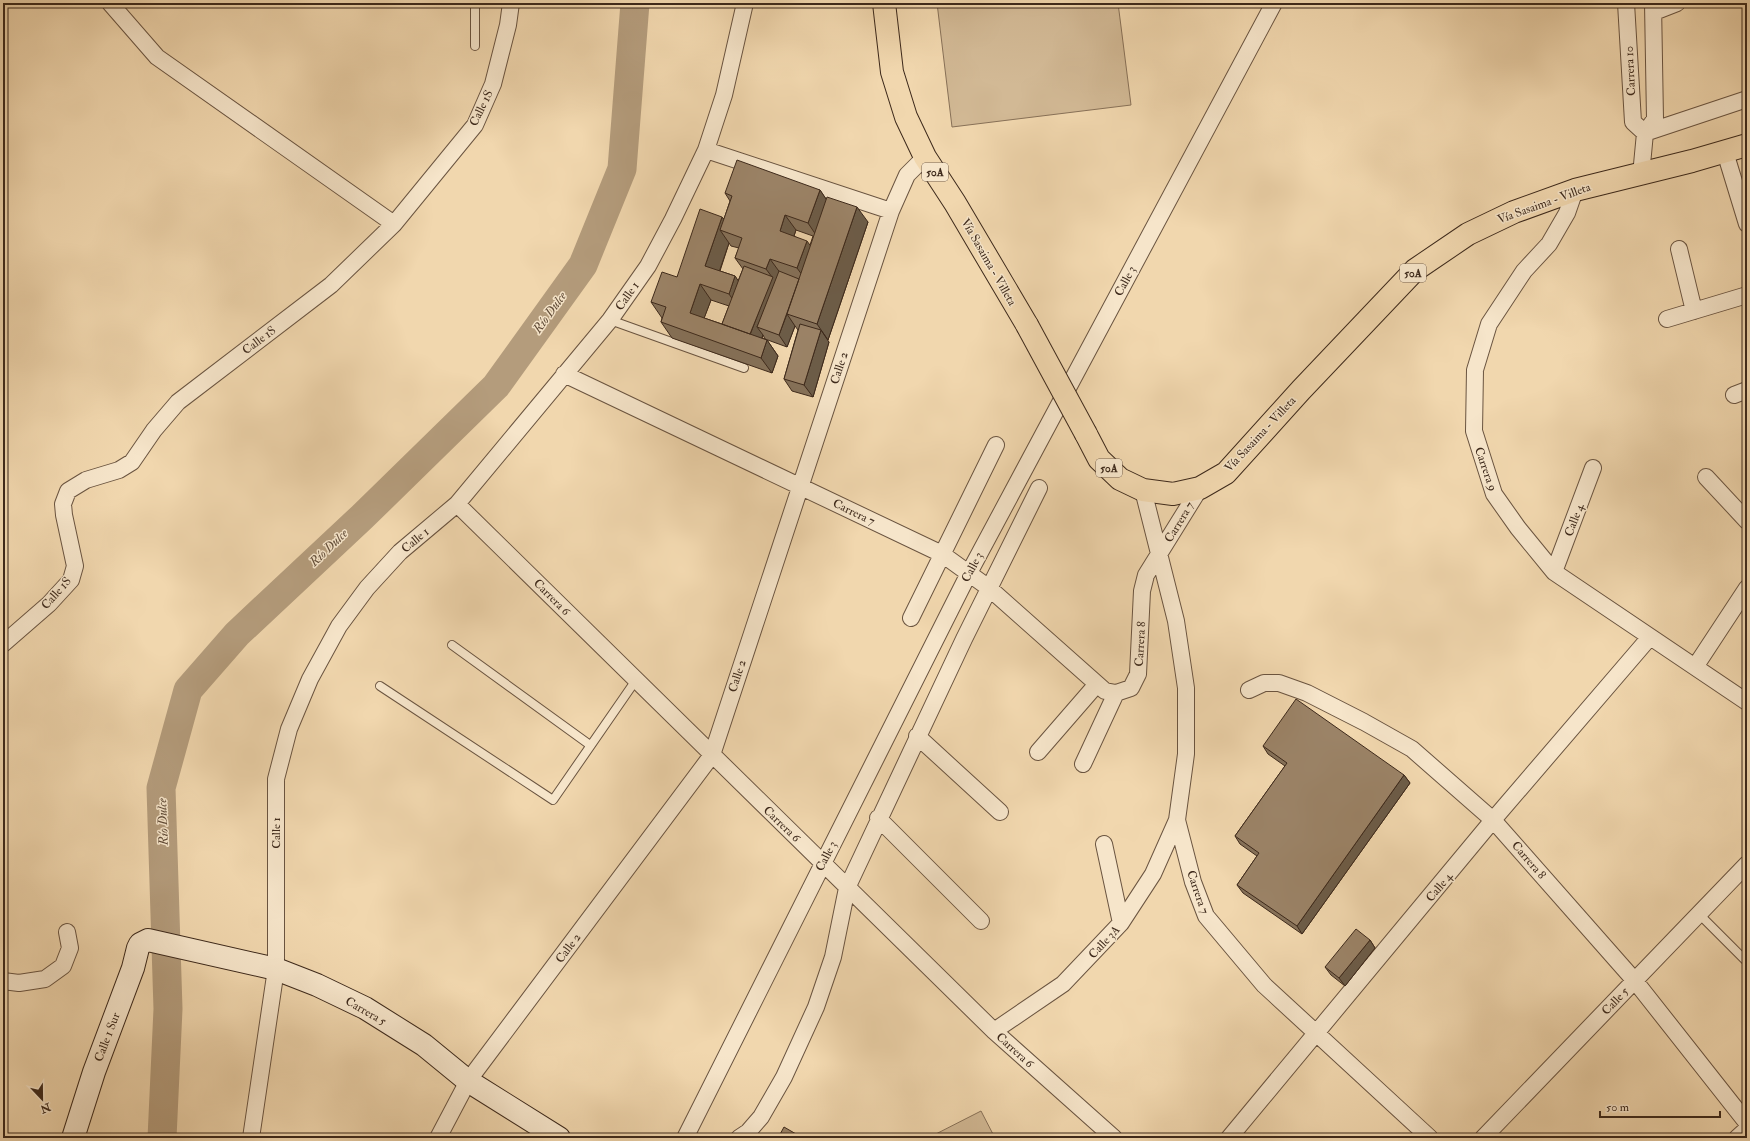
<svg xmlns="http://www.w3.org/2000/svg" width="1750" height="1141" font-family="'IM FELL Double Pica',serif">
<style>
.green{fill:#d2b995;stroke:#887158}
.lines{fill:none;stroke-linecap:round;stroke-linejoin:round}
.river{stroke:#b49c7c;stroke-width:29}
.lane-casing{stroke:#6a5440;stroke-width:10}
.street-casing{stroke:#6a5440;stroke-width:18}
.secondary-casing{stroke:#3d291b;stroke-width:24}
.primary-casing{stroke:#3d291b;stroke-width:24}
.lane{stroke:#f6e5ca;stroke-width:8}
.street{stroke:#f6e5ca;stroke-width:16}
.secondary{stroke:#f6e5ca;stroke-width:22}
.primary{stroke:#f1d7ae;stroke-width:22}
.primary-bridge-casing{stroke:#3d291b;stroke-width:24;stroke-linecap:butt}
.primary-bridge{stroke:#f1d7ae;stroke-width:22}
.wall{fill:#857159;stroke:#3d291b;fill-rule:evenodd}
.shaded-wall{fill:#6c5c48;stroke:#3d291b}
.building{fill:#9b8367;stroke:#3d291b}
.labels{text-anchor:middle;stroke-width:3;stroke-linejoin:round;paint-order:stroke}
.shield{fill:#f6e5ca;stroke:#746150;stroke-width:1}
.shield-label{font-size:11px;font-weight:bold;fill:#3d291b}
.street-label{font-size:12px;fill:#3d291b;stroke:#f6e5ca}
.water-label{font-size:13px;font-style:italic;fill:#614c38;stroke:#f6e5ca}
</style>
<rect width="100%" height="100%" fill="#f1d7ae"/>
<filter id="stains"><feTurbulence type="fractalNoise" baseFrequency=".005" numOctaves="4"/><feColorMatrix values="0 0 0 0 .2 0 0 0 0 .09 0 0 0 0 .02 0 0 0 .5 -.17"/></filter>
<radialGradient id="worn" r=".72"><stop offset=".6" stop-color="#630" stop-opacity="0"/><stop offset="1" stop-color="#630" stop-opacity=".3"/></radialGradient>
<path class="green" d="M 937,3 L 1118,3 L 1131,105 L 952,127 Z
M 981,1111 L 995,1138 L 928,1138 Z"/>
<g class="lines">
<path class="river" d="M 162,1138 L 168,1009 L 161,788 L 188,690 L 237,634 L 362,517 L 496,386 L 583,265 L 622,169 L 635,3"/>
<g class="lane-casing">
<path id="lane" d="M 475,3 L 475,46
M 610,320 L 744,368
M 452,645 L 590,745
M 380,686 L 553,800 L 636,680
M 1699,914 L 1747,962"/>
</g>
<g class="street-casing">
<path id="street" d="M 110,3 L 157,57 L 394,224
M 1626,3 L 1633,122 L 1645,133
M 1654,12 L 1677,3
M 1645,133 L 1747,99
M 706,150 L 891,211
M 1725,152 L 1747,224
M 1641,175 L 1645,133 L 1655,119 L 1653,3
M 1575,190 L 1567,213 L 1549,244 L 1524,271 L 1489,324 L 1475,370 L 1474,431 L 1494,494 L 1518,528 L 1554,572 L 1747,702
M 1679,249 L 1694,311
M 1667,319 L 1747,295
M 564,374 L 942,554 L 989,588 L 1105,691 L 1116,693
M 1734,395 L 1747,390
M 1706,477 L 1747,521
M 1143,490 L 1176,621 L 1186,688 L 1186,754 L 1177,820 L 1193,882 L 1206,916 L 1264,985 L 1430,1138
M 457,504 L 994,1031 L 1114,1138
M 1554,572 L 1593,468
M 911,618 L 996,445
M 3,644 L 49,604 L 71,580 L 75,566 L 64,515 L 63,504 L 68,491 L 86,480 L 119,470 L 132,462 L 154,430 L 178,402 L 331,285 L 394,224 L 475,125 L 493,84 L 508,25 L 511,3
M 1695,667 L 1747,588
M 1249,690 L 1264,683 L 1279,683 L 1307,693 L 1364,722 L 1412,749 L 1493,820 L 1635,981 L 1747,1123
M 917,736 L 1000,812
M 1038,752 L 1097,684
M 1083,764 L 1116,693 L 1131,688 L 1138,674 L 1142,591 L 1146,575 L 1200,488
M 878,818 L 981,921
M 1104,844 L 1121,923
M 3,981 L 19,983 L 45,979 L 63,966 L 70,948 L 67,932
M 994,1031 L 1063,984 L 1121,923 L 1153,874 L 1177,820
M 251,1138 L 276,969 L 276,779 L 289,729 L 310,679 L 339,626 L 367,588 L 400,552 L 457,504 L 610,320 L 648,266 L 673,219 L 706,150 L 724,95 L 745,3
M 438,1138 L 468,1081 L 712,755 L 891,211 L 907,175 L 925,157
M 685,1138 L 969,573 L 1274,3
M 739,1138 L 748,1132 L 761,1117 L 784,1077 L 816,1007 L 833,957 L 847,888 L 964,639 L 1039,488
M 1229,1138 L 1493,820 L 1650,637
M 1483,1138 L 1747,864
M 1737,1138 L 1747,1129"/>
</g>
<g class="secondary-casing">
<path id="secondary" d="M 73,1138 L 94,1072 L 133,968 L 138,948 L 140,944 L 148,940 L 276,969 L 317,985 L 365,1008 L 424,1045 L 468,1081 L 559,1138"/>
</g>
<g class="primary-casing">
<path id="primary" d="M 884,3 L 892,72 L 906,117 L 925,157 L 955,203 L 1027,325
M 1086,434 L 1099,459 L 1120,479 L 1143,490 L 1173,494 L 1200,488 L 1226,473 L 1301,390 L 1415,270 L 1468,234 L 1514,212 L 1575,190 L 1692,161 L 1747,145"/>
</g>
<use href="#lane" class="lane"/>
<use href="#street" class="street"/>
<use href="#secondary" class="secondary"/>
<use href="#primary" class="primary"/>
<g class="primary-bridge-casing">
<path id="primary-bridge" d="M 1027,325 L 1086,434"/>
</g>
<use href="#primary-bridge" class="primary-bridge"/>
</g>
<path class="wall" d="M 820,190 L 826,199 L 868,222 L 828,340 L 827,340 L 829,342 L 813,397 L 792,391 L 784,379 L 798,330 L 795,326 L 787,347 L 765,339 L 763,335 L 762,338 L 767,340 L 778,356 L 772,373 L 672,338 L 661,322 L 662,318 L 651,302 L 677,277 L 722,217 L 724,219 L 730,201 L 725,193 ZM 796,230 L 813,236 L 810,245 L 794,236 ZM 729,243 L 731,246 L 739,248 L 735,258 L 743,269 L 738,281 L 735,276 L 720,271 ZM 711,300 L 729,306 L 722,324 L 704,318 Z
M 1263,746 L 1404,775 L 1410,783 L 1302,934 L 1243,893 L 1237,885 L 1257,856 L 1240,844 L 1235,836 L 1285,766 L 1268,754 Z
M 1370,940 L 1375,948 L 1345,986 L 1331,975 L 1325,967 Z"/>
<path class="shaded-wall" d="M 820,190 L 830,205 L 818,238 L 808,223 Z
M 857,207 L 868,222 L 828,340 L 817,324 Z
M 785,215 L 796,230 L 790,247 L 780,231 Z
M 722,217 L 733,233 L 720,230 L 729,243 L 716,281 L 705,266 Z
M 807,241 L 818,256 L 808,283 L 797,268 Z
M 770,259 L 781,274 L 757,327 L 763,335 L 758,347 L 750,335 L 772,277 L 766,269 Z
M 735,276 L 746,292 L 740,310 L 729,294 Z
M 700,284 L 711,300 L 700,329 L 690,313 Z
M 787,314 L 795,326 L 787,347 L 779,335 Z
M 821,330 L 829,342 L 813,397 L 804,385 Z
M 767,340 L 778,356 L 772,373 L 761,358 Z
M 1404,775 L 1410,783 L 1302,934 L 1297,926 Z
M 1370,940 L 1375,948 L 1345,986 L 1339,978 Z"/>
<path class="building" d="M 737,160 L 820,190 L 808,223 L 785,215 L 780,231 L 807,241 L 797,268 L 770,259 L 766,269 L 735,258 L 742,238 L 720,230 L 732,196 L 725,193 Z
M 827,197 L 857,207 L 817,324 L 787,314 Z
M 700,209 L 722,217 L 705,266 L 735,276 L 729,294 L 700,284 L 690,313 L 767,340 L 761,358 L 661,322 L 666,307 L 651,302 L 662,272 L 677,277 Z
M 744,266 L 773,277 L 750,334 L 722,324 Z
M 779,271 L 799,279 L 788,310 L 779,335 L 757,327 Z
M 800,324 L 821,330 L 804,385 L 784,379 Z
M 1296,699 L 1404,775 L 1297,926 L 1237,885 L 1259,853 L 1235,836 L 1287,763 L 1263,746 Z
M 1356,929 L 1370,940 L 1339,978 L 1325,967 Z
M 784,1127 L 803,1138 L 778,1138 Z"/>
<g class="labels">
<g class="shield">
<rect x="922" y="163" width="26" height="18" rx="3"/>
<rect x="1400" y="264" width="26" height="18" rx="3"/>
<rect x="1096" y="459" width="26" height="18" rx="3"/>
</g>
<g class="shield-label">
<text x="935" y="176">50A</text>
<text x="1413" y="277">50A</text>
<text x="1109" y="472">50A</text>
</g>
<g class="street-label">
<text transform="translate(1630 71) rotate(-93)" y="4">Carrera 10</text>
<text transform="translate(481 108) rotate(-64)" y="4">Calle 1S</text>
<text transform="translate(1544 203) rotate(-20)" y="4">Vía Sasaima - Villeta</text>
<text transform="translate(989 262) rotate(60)" y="4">Vía Sasaima - Villeta</text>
<text transform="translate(1125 281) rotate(-62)" y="4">Calle 3</text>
<text transform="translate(627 296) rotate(-55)" y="4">Calle 1</text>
<text transform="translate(259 340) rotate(-37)" y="4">Calle 1S</text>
<text transform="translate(839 368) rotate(-72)" y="4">Calle 2</text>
<text transform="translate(1260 434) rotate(-47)" y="4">Vía Sasaima - Villeta</text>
<text transform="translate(1486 469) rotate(71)" y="4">Carrera 9</text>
<text transform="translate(854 512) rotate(26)" y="4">Carrera 7</text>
<text transform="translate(1574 520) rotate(-69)" y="4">Calle 4</text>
<text transform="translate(1179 522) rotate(-59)" y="4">Carrera 7</text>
<text transform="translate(415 540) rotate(-40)" y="4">Calle 1</text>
<text transform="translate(972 567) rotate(-62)" y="4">Calle 3</text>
<text transform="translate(56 593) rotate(-49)" y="4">Calle 1S</text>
<text transform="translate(552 597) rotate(45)" y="4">Carrera 6</text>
<text transform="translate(1140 644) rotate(-87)" y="4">Carrera 8</text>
<text transform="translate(737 676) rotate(-72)" y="4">Calle 2</text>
<text transform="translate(782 824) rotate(44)" y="4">Carrera 6</text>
<text transform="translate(276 833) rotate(-90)" y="4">Calle 1</text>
<text transform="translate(826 856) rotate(-63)" y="4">Calle 3</text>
<text transform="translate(1529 860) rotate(49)" y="4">Carrera 8</text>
<text transform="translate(1439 887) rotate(-50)" y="4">Calle 4</text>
<text transform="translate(1198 892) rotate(71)" y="4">Carrera 7</text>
<text transform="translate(1104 942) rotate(-47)" y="4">Calle 3A</text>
<text transform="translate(568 948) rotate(-53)" y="4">Calle 2</text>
<text transform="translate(1615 1001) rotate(-46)" y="4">Calle 5</text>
<text transform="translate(366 1011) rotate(30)" y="4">Carrera 5</text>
<text transform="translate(107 1037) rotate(-69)" y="4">Calle 1 Sur</text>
<text transform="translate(1015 1050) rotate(42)" y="4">Carrera 6</text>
</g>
<g class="water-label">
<text transform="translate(549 312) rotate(-54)" y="5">Río Dulce</text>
<text transform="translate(328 547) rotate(-44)" y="5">Río Dulce</text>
<text transform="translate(162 822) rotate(-92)" y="5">Río Dulce</text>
</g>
</g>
<rect width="1750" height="1141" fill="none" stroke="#f1d7ae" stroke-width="16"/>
<rect x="4" y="4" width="1742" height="1133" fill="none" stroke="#3d291b" stroke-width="2"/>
<rect x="8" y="8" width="1734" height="1125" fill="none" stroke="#3d291b"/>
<g transform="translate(42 1099) rotate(158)" stroke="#f6e5ca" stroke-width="3" paint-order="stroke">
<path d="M0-3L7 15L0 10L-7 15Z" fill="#3d291b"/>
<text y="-6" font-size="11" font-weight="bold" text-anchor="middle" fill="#3d291b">N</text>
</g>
<path d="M1600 1111v6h120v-6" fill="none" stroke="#3d291b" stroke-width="2"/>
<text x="1606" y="1111" font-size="12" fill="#3d291b" stroke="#f6e5ca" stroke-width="3" paint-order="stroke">50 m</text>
<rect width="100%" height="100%" filter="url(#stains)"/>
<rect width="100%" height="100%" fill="url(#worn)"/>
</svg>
